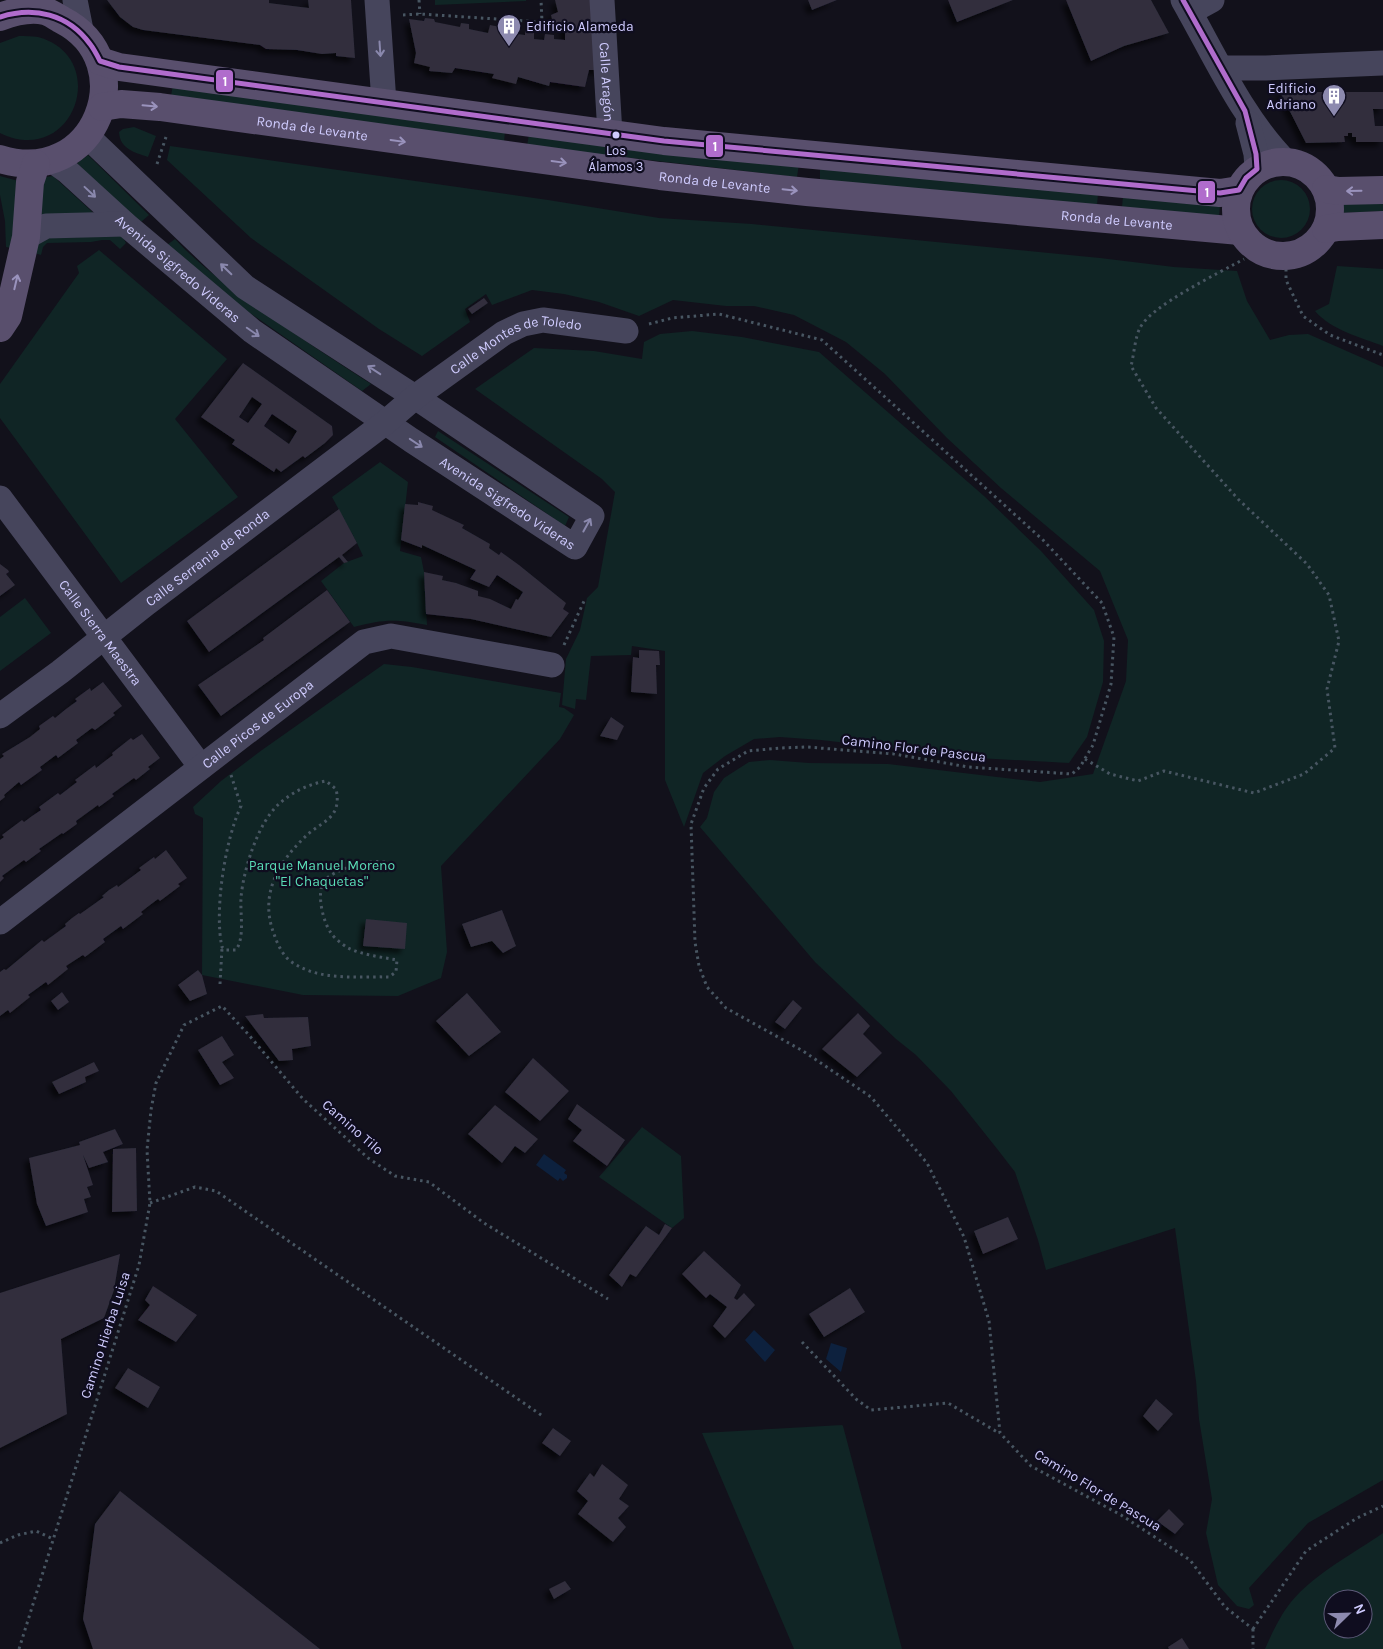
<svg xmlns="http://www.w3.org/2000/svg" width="1383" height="1649" font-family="Karla,sans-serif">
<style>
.green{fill:#102525;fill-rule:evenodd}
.water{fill:#0d213e}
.building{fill:#302e3d;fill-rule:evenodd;filter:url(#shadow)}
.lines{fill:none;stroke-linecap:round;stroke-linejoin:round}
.path{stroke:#485662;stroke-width:3;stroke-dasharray:2.5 4;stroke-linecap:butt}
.minor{stroke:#46455c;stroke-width:25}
.major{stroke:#594f6d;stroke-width:28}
.bus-1-casing{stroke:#0f0d1f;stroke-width:9}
.bus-1{stroke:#b06ccc;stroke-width:5}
.oneway{stroke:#8a88ad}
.oneway2{stroke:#9a93bd}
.bus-dot{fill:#cfcbfe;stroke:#0f0d1f;stroke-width:2}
.labels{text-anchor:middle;stroke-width:4.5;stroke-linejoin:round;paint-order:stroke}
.bus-label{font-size:13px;fill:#cfcbfe;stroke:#0f0d1f}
.poi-label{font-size:14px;fill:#cfcbfe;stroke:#0f0d1f;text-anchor:start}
.street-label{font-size:14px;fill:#cfcbfe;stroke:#0f0d1f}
.park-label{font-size:14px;fill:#5adcb6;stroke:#0f0d1f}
.line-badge{stroke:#0f0d1f;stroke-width:2}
.badge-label{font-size:14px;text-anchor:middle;font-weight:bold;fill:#fff}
</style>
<defs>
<filter id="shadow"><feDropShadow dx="-4.5" dy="4.5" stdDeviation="2.5" flood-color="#0009"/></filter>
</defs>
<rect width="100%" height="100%" fill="#12111b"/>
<path class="green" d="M 435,0 L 526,0 L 526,1 L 435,5 Z
M 19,36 C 25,36 32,36 38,37 C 112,57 74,169 0,133 L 0,43 Z
M 173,84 L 505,130 L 504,143 L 171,96 Z
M 134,127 L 156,136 L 148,157 C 134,152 120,149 119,132 L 123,129 Z
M 529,134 L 799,164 L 797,177 L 527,146 Z
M 170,146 L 548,200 L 659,218 L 752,224 L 1100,258 L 1174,267 L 1237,271 L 1247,301 L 1270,340 L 1289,335 L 1308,334 L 1383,367 L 1383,1480 L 1308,1523 L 1249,1588 L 1254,1605 L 1249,1609 L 1237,1606 L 1218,1585 L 1206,1533 L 1212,1499 L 1199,1419 L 1196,1381 L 1175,1228 L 1046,1270 L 1038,1240 L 1015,1172 L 998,1150 L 951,1091 L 916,1055 L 896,1039 L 815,962 L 700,827 L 707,818 L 714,792 L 724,778 L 749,762 L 770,760 L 809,763 L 888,764 L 1040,782 L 1093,774 L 1126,681 L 1128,640 L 1100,571 L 1001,488 L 947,438 L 885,374 L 846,342 L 794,315 L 754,306 L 726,306 L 673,300 L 639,316 L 599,302 L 564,294 L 532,290 L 492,305 L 486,294 L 465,309 L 470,322 L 422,356 L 379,329 L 251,238 L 167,160 Z
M 88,155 L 149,215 L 141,222 L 100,187 L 77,163 Z
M 820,167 L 1098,193 L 1097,206 L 820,180 Z
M 0,176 L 22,182 L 17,249 L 6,247 L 5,221 L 0,195 Z
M 53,176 L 99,218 L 38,217 L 38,178 Z
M1252 209a29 29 0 1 1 58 0a29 29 0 1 1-58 0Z
M 1123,196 L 1220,205 L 1219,217 L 1122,207 Z
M 1383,200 L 1383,211 L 1341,213 L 1341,201 Z
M 122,236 L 126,243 L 120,249 L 110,240 L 102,240 L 91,242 L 47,243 L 43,247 L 41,255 L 34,253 L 35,247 L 42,238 Z
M 175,239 C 199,265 228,286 257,307 C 294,334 332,359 371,384 L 362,391 L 240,306 L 167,245 Z
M 99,250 L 227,359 L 175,419 L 238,497 L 121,583 L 0,418 L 0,384 L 79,273 L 77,266 Z
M 1337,266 L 1383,269 L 1383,346 C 1360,337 1331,330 1315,311 L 1329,304 Z
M 692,331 L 742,337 L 819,352 L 984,496 L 1041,551 L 1094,610 L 1104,641 L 1103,682 L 1087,737 L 1069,763 L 977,758 L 821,740 L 780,737 L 754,739 L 725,756 L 703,773 L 684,827 L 665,780 L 665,651 L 632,646 L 631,655 L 591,656 L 586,700 L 576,699 L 575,709 L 562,705 L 566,659 L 580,630 L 587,598 L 598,587 L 615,492 L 602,479 L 475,389 L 534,348 L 594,351 L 642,359 L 644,342 L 660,334 Z
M 438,431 L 569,517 L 565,526 L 435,437 Z
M 380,462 L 408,482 L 400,551 L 421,557 L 424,572 L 427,625 C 396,619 384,619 354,627 L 321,581 L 344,563 L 363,556 L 357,543 L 332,497 Z
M 25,598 L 51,633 L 0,671 L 0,617 Z
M 384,664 L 412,667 L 561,693 L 559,707 L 564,708 L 574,715 L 560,739 L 441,866 L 447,952 L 441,978 L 398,996 L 303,995 L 202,975 L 203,818 L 195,814 L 193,807 L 221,781 L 262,750 Z
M 642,1127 L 681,1156 L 684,1218 L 672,1228 L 599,1177 Z
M 842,1425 L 843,1426 L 902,1649 L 794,1649 L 702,1433 Z
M 1383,1533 L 1383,1649 L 1265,1649 C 1271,1635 1281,1614 1291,1602 C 1315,1573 1353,1554 1383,1533 ZM 1333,1599 L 1363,1599 L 1363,1629 L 1333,1629 Z"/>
<path class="water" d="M 544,1154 L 566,1170 L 564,1173 L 567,1175 L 567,1178 L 563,1181 L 560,1178 L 558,1181 L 536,1165 Z
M 754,1330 L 775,1350 L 765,1362 L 745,1340 Z
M 831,1343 L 847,1348 L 841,1372 L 826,1359 Z"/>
<path class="building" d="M 107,0 L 269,0 L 269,3 L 309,8 L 308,0 L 351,0 L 355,58 L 336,56 L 336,53 L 322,54 L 297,50 L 266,49 L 260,45 L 143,30 L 133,27 L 120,17 Z
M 555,0 L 600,0 L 605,70 L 589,70 L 585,87 L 550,82 L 549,86 L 518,77 L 516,84 L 492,78 L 494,74 L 455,68 L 452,73 L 429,71 L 430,67 L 414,63 L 416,53 L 409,19 L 424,21 L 425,18 L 434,19 L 435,22 L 460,27 L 461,23 L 469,24 L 469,29 L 488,33 L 490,25 L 500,27 L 500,32 L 525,35 L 525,31 L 534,32 L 534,39 L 544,40 L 545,34 L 554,35 L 554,39 L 565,40 L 565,25 L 553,23 L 551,15 L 558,12 Z
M 808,0 L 837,0 L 812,10 Z
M 948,0 L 1013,0 L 957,22 Z
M 1066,0 L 1151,0 L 1169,33 L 1124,46 L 1091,61 Z
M 1280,92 L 1383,92 L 1383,109 L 1373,109 L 1375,126 L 1383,126 L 1383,142 L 1356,142 L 1356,137 L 1352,137 L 1352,133 L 1348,133 L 1348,136 L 1344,136 L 1345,142 L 1306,143 Z
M 484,298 L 488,303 L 472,314 L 468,309 Z
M 243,363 L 332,426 L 333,435 L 325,443 L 305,458 L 303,456 L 281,472 L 276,468 L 274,472 L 232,444 L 235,440 L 201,417 ZM 252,397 L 262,404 L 248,423 L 239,417 ZM 272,414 L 297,431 L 289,444 L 264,426 Z
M 418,502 L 433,506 L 432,510 L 464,525 L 462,528 L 490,544 L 489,548 L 499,555 L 501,552 L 519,565 L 566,603 L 563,609 L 569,613 L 551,637 L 471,619 L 426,614 L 424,572 L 443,576 L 442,580 L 456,583 L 478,591 L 478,596 L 490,599 L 511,609 L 516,599 L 518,600 L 523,592 L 497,575 L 489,587 L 470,579 L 476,570 L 422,545 L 422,548 L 401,540 L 405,504 L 418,505 Z
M 339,509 L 357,543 L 342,555 L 348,562 L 344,563 L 339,557 L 209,652 L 187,621 Z
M 0,564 L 8,570 L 9,572 L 6,574 L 15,585 L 0,596 Z
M 327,590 L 350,622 L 221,716 L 198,685 L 264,640 L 263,638 Z
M 639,650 L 659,651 L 660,665 L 656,665 L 657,694 L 631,692 L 633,657 L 639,658 Z
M 103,682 L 122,706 L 113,713 L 115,715 L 95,730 L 92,728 L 76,740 L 78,743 L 58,758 L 56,755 L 40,767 L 42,770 L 21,785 L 19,782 L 4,795 L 5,797 L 0,801 L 0,759 L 4,756 L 2,754 L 30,737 L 40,729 L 39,726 L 53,716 L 55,718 L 66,709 L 77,701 L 75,699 L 90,688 L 91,691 Z
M 611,717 L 624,726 L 617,740 L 600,736 Z
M 142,734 L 160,758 L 148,767 L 150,769 L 136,780 L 134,778 L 112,794 L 114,796 L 99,807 L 98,805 L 76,821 L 77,824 L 63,834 L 62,833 L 39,849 L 41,851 L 34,856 L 26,862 L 24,860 L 2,876 L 4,878 L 0,882 L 0,840 L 4,837 L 2,835 L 22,820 L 24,822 L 32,816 L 41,810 L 39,807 L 58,793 L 60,795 L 77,782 L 75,780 L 95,765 L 96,768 L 105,761 L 113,755 L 112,753 L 131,738 L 133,740 Z
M 166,850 L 187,878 L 178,884 L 180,886 L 160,901 L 158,899 L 150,905 L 141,912 L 143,914 L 123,929 L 121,926 L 103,939 L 105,942 L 85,957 L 83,955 L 66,966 L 68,969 L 48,985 L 46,982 L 28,995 L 30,997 L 10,1013 L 8,1010 L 0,1016 L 0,972 L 4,969 L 6,970 L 42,940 L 44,942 L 66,926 L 65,924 L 72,918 L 79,913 L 80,914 L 104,897 L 102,896 L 109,890 L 117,885 L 118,887 L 141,870 L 139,868 L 154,857 L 155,859 Z
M 502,910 L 516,946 L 503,953 L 492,941 L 471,947 L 462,924 Z
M 366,919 L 407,923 L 405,949 L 363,946 Z
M 198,970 L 202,975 L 207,994 L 190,1001 L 178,985 Z
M 62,992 L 69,1002 L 58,1010 L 51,1001 Z
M 467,993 L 501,1032 L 469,1056 L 436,1021 Z
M 793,1000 L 802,1008 L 785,1029 L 775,1022 Z
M 858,1013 L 870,1026 L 863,1034 L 882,1053 L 857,1077 L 822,1049 Z
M 263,1014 L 264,1018 L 308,1017 L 311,1046 L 292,1049 L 293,1060 L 279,1061 L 245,1016 Z
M 222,1036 L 234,1055 L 222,1062 L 234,1078 L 220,1085 L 198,1050 Z
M 533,1058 L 569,1091 L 540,1121 L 505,1092 Z
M 94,1062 L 99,1071 L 85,1077 L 86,1082 L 59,1094 L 52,1082 Z
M 577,1104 L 625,1140 L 607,1166 L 573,1141 L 582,1130 L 568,1119 Z
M 495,1105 L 538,1139 L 525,1153 L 515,1146 L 502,1163 L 468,1134 Z
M 115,1129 L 123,1144 L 103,1152 L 108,1162 L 89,1168 L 83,1155 L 93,1185 L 87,1187 L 91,1197 L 84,1199 L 88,1212 L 46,1226 L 37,1204 L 29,1158 L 80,1145 L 79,1142 Z
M 136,1148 L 137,1211 L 112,1212 L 113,1149 Z
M 1008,1217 L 1018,1239 L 983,1254 L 974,1231 Z
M 665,1224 L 672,1228 L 636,1277 L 630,1274 L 622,1287 L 609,1275 L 646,1226 L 659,1235 Z
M 704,1251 L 741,1285 L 734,1298 L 737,1300 L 744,1293 L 755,1305 L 725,1338 L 713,1326 L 727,1307 L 710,1294 L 706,1298 L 682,1274 Z
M 120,1254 L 114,1290 L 104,1318 L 61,1339 L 67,1414 L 0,1448 L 0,1293 Z
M 153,1286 L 197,1315 L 176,1342 L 138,1320 L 150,1305 L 145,1300 Z
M 850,1288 L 865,1312 L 824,1337 L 809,1314 Z
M 128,1368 L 160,1387 L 148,1408 L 115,1388 Z
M 1156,1399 L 1173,1414 L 1158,1431 L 1143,1416 Z
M 553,1428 L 571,1441 L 560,1456 L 542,1443 Z
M 602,1464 L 628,1485 L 619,1499 L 629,1506 L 618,1518 L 626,1527 L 613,1542 L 578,1514 L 588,1501 L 577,1491 L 590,1473 L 594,1477 Z
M 120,1491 L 320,1649 L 93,1649 L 83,1619 L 95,1524 Z
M 1169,1509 L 1184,1524 L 1175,1534 L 1157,1521 Z
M 565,1581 L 571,1589 L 554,1599 L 549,1589 Z
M 1182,1638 L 1189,1649 L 1169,1649 L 1168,1647 Z"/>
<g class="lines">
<path class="path" d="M 419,0 L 420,14
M 403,15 L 420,14 L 542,22 L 541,0
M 157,164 L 166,137
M 1286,256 L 1286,280 L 1303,316 L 1330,335 L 1383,355
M 649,324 L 672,318 L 719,314 L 822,340 L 1043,540 L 1102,603 L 1114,637 L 1111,684 L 1093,745 L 1080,767 L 1072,774 L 968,767 L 894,754 L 807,747 L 780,748 L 748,751 L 718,769 L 704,788 L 691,824 L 695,942 L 699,966 L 707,987 L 726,1008 L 803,1051 L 871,1097 L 927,1163 L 964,1237 L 989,1321 L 1000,1433 L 1031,1466 L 1121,1515 L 1190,1560 L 1225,1607 L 1253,1629
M 564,645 L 585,599
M 1085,759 L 1110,774 L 1138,781 L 1164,771 L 1254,793 L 1304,774 L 1335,748 L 1327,689 L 1339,641 L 1329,595 L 1307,564 L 1238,499 L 1156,408 L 1131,366 C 1134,355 1135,337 1140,328 C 1150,306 1221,272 1244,259
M 231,775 L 241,806 C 225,840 214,911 222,947 L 226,950 L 236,950 C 245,937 240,914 241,898 C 243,871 258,822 279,804 C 292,792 309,784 326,781 L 336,789 C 338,798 338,806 333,814 C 326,823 314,828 306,836 C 278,862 259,895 274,934 C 277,943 282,954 289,960 C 317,982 357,976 389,977 L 396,972 L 397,960 C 381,957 363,955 348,948 C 343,945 334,938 331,933 C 323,922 316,893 324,881 C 334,869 370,859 385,862
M 220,984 L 222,948
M 150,1203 L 195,1187 L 216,1191 L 544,1417
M 802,1342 L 856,1399 L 871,1410 L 948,1403 L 999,1433
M 0,1543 L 18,1535 L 36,1531 L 53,1539
M 1253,1629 L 1306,1551 L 1357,1518 L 1383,1506
M 1253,1629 L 1253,1649
M 19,1649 L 139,1265 L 150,1203 L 147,1150 L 151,1110 L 156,1083 L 184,1025 L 222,1006 L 248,1034 L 303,1099 L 368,1158 L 395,1176 L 429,1182 L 484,1223 L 608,1299"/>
<g class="minor">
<path d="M 75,0 L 82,35"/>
<path d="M 377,0 L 384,103"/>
<path id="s1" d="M 602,0 L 610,134"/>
<path d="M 1183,0 C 1214,54 1242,118 1286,162"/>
<path d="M 1190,12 L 1212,0"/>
<path d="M 1221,68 L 1266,68 L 1383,63"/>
<path d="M 1248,123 L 1256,154 L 1257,169"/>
<path id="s2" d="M 53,161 L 67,171 L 125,224 L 252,331 L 411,440 L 575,547 L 592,516 L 415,397 L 245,287 L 87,136"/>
<path d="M 26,237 L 46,226 L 125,224"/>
<path id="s3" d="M 0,498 L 201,767"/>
<path id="s4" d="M 0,716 L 60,672 L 147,603 L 386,422 L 415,397 L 504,333 L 523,324 L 543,320 L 626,331"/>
<path id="s5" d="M 0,922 L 364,642 L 391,636 L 552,665"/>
</g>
<g class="major">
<path d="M 0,17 C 13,12 31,8 45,11 C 51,13 57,17 62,20 C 144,62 96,189 0,159"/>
<path d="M 100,61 L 119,67 L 664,141 L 1220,193 L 1239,190"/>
<path id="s6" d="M 102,107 L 121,104 L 160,107 L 660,176 L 807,192 L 1240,231"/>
<circle cx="1283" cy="209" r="47"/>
<path d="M 1326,189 L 1339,191 L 1383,190"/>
<path d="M 1326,229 L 1338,227 L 1383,225"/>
<path d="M 0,328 L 8,316 L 26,237 L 30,182 L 36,164"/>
</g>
<g class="bus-1-casing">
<path id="bus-1" d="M 0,17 C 34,6 68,14 90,44 C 94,49 97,55 100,61 L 119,67 L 664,141 L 1220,193 L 1239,190 L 1246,178 L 1257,169 L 1256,154 L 1245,111 L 1183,0"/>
</g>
<use href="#bus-1" class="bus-1"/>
</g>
<defs><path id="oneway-shaft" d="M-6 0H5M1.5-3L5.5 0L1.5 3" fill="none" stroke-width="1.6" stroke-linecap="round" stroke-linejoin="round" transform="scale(1.25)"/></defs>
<g class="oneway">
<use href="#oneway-shaft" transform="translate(380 49) rotate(86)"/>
<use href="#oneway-shaft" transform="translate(90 192) rotate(43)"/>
<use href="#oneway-shaft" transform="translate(226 269) rotate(-136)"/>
<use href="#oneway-shaft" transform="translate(253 332) rotate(35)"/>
<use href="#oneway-shaft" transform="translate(374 370) rotate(-147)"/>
<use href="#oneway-shaft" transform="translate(416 443) rotate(34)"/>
<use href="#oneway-shaft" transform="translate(587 525) rotate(-61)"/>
</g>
<g class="oneway2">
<use href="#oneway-shaft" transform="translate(150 106) rotate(5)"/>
<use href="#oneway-shaft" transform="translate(398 141) rotate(8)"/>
<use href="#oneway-shaft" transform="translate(559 162) rotate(8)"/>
<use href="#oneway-shaft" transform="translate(790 190) rotate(6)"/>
<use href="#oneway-shaft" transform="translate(1354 191) rotate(179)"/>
<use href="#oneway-shaft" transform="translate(16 282) rotate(-77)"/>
</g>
<defs>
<g id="building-pin" transform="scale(1.25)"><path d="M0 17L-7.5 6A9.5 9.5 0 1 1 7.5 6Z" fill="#8d8aaf" stroke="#0f0d1f"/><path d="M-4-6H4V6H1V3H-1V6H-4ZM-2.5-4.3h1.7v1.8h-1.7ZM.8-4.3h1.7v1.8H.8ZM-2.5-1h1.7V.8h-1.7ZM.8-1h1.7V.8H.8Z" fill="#fff"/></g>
</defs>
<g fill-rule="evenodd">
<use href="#building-pin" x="509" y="26"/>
<use href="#building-pin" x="1334" y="96"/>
</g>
<circle class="bus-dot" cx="616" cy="135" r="4.5"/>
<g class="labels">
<g class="bus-label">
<text x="616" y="155">Los<tspan x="616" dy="16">Álamos 3</tspan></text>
</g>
<g class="poi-label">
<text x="526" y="31">Edificio Alameda</text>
<text x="1316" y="93" text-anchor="end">Edificio<tspan x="1316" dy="16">Adriano</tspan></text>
</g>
<g class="street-label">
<text dy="5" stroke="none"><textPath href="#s1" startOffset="82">Calle Aragón</textPath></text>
<text dy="5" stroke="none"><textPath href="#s6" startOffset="212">Ronda de Levante</textPath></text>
<text dy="5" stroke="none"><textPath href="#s6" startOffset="618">Ronda de Levante</textPath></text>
<text dy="5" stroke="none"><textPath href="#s6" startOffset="1022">Ronda de Levante</textPath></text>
<text dy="5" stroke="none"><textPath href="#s2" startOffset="165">Avenida Sigfredo Videras</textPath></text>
<text dy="5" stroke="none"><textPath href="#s4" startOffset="641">Calle Montes de Toledo</textPath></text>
<text dy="5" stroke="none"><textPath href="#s2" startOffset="570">Avenida Sigfredo Videras</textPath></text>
<text dy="5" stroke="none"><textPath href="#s4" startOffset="261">Calle Serrania de Ronda</textPath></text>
<text dy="5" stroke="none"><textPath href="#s3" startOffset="168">Calle Sierra Maestra</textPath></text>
<text dy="5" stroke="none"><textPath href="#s5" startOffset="325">Calle Picos de Europa</textPath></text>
<text transform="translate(914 748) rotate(7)" y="5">Camino Flor de Pascua</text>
<text transform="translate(353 1127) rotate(41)" y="5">Camino Tilo</text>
<text transform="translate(105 1335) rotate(-72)" y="5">Camino Hierba Luisa</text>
<text transform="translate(1098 1490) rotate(31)" y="5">Camino Flor de Pascua</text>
</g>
<g class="park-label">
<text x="322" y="870">Parque Manuel Moreno<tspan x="322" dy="16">"El Chaquetas"</tspan></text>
</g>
</g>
<g class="line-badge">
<rect x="215" y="69" width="19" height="24" rx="5" fill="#b06ccc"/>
<rect x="705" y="134" width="19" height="24" rx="5" fill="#b06ccc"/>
<rect x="1197" y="180" width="19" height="24" rx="5" fill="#b06ccc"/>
</g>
<g class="badge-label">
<text x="225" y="86">1</text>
<text x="715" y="151">1</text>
<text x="1207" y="197">1</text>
</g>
<g transform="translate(1348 1614) rotate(67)"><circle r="24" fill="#0f0d1f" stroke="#5c5978"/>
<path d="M0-4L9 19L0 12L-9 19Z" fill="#8d8aaf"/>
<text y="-8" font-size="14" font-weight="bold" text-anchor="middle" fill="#cfcbfe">N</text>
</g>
</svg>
